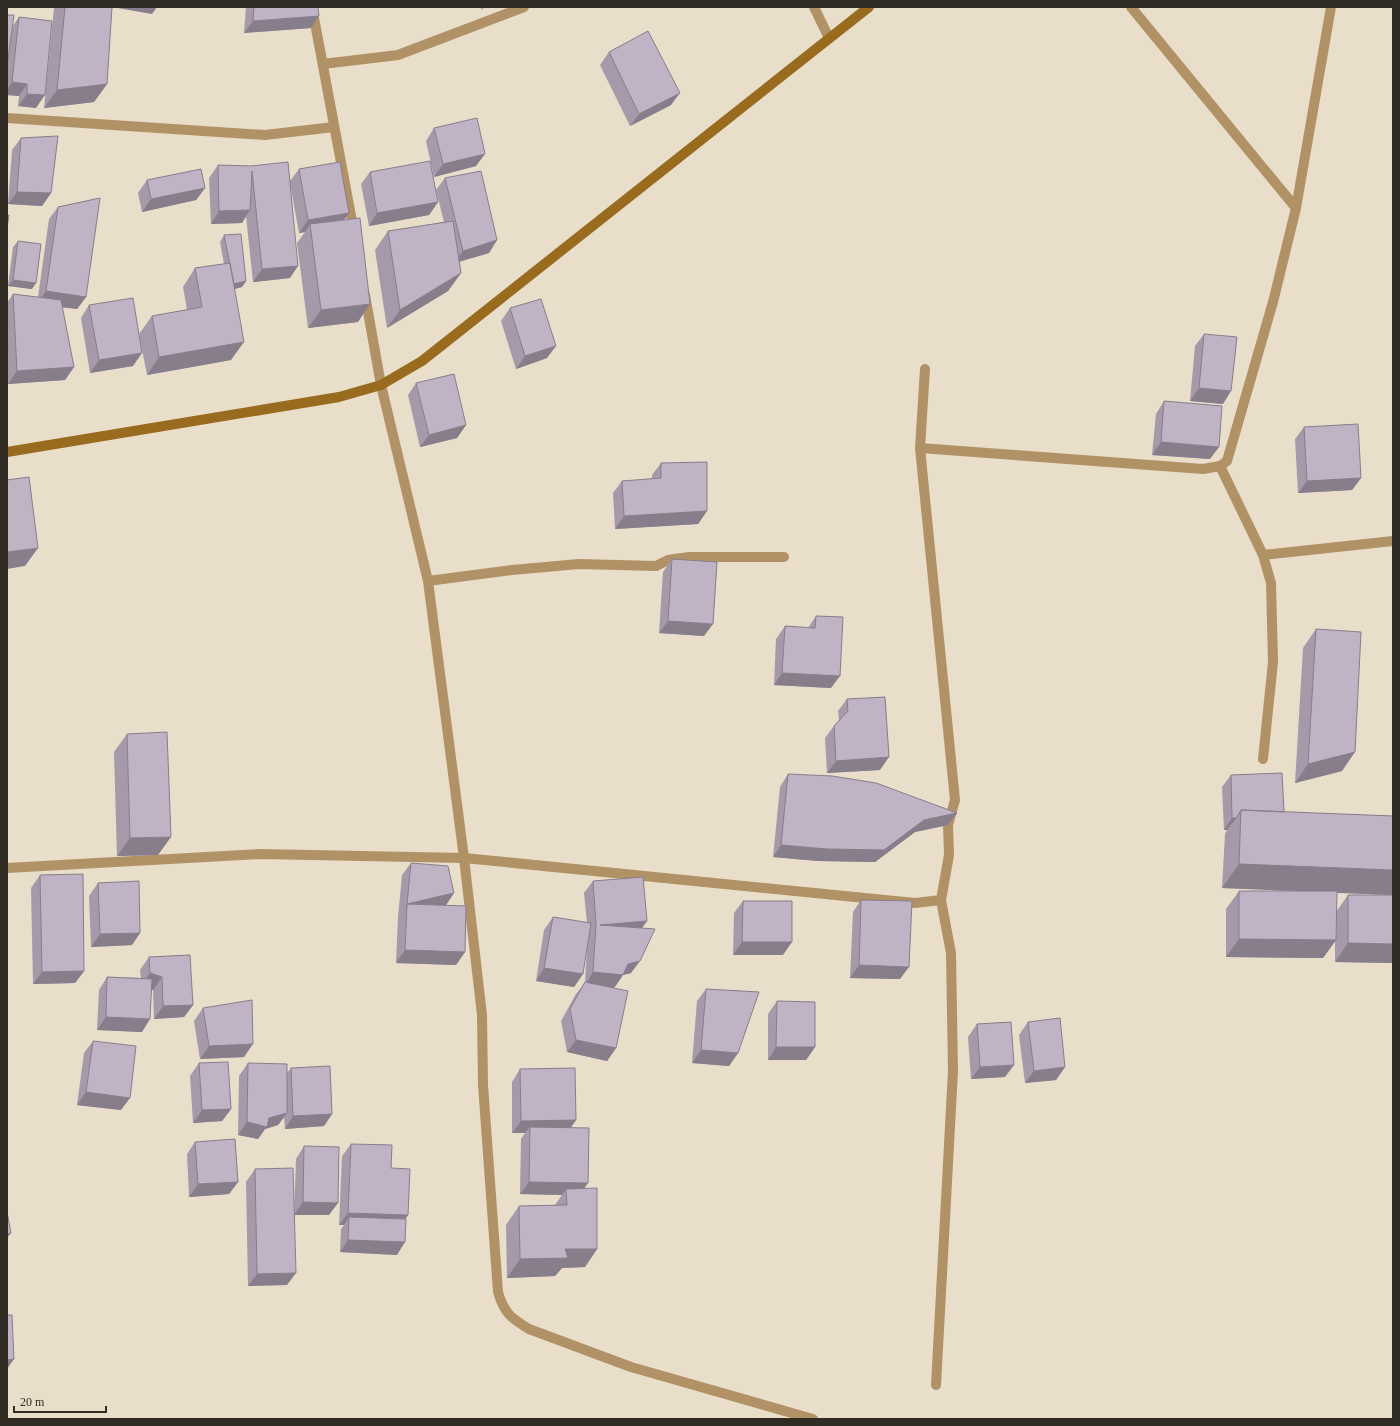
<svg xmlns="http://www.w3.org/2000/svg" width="1400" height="1426" font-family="'Times New Roman',serif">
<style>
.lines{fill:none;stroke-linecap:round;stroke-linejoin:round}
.street{stroke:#b19266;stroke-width:10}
.secondary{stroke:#986b1e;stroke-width:10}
.wall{fill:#a69aaa}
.shaded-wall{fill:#877d8b}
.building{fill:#c1b3c6;stroke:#877d8b}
</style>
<rect width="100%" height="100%" fill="#e8dec9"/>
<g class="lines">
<path class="street" d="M 312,7 L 354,232
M 814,7 L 829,38
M 1131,7 L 1296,208
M 323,64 L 398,55 L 524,7
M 7,118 L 265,135 L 334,127
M 365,295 L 381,385 L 428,581 L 464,858 L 482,1015 L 483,1085 L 498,1292 C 504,1313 511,1318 529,1329 L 631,1367 L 813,1419
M 920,448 L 1203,469 L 1220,466 L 1227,461 L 1273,302 L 1296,208 L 1331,7
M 1220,466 L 1263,555 L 1271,583 L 1273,662 L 1263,759
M 1263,555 L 1393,541
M 428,581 L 512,570 L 579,564 L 656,566 L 668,560 L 689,557 L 784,557
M 7,868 L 260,854 L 464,858 L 915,903 L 941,900 L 949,855 L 948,825 L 955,800 L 920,448 L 925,369
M 936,1385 L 953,1071 L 951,953 L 941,900"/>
<path class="secondary" d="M 7,452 L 339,397 L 381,385 L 422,361 L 869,7"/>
</g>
<path class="wall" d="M 54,7 L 112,7 L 107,84 L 94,102 L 44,108 Z
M 246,7 L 318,7 L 311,28 L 244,33 Z
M 480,7 L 484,7 L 482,10 Z
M 7,15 L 12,27 L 19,17 L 36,108 L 18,106 L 19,96 L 7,95 Z
M 609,52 L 671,105 L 630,126 L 600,65 Z
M 434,128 L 476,166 L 434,177 L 426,141 Z
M 21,138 L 51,193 L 42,206 L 8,204 L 12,150 Z
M 218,165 L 290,181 L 299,169 L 344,220 L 358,322 L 308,328 L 297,243 L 305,232 L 299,233 L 290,183 L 290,278 L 253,282 L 246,216 L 242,223 L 211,224 L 209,178 Z
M 370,172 L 438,202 L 429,215 L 369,226 L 361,184 Z
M 445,178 L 497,240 L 489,253 L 459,262 L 461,273 L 448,291 L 387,328 L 375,250 L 388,231 L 444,222 L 436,190 Z
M 147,180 L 205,188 L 196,200 L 142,212 L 138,193 Z
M 58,207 L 86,297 L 77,309 L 62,307 L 74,367 L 65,380 L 8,384 L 7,368 L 7,303 L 13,294 L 38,297 L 49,219 Z
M 224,235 L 246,281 L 242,287 L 234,289 L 231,360 L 147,375 L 139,334 L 152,316 L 187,310 L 183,287 L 195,268 L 224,264 L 220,242 Z
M 18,241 L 32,289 L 8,286 L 13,247 Z
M 89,305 L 133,366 L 90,373 L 81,318 Z
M 510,308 L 547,358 L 516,369 L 501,321 Z
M 1204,334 L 1223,404 L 1190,401 L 1195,346 Z
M 416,383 L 466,425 L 457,438 L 420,447 L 408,395 Z
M 1164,401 L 1210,459 L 1152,455 L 1156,414 Z
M 1304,427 L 1361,478 L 1352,490 L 1298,493 L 1295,439 Z
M 661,463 L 707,511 L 698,524 L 615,529 L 613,493 L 622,481 L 652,479 L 652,475 Z
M 672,559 L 704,636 L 659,633 L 663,572 Z
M 816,616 L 831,688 L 774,685 L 776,639 L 785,626 L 808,628 Z
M 1316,629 L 1342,771 L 1295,783 L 1303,648 Z
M 847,699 L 880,770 L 827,773 L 825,738 L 834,726 L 839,720 L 838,711 Z
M 127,734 L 158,855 L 117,856 L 114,752 Z
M 788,774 L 957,813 L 948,825 L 915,832 L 875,862 L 818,861 L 773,857 L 780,787 Z
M 1231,775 L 1284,812 L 1393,816 L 1393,895 L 1337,893 L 1336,912 L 1348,895 L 1393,895 L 1393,963 L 1335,962 L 1335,941 L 1323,958 L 1226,957 L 1226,909 L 1239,891 L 1295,891 L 1222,888 L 1225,834 L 1227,830 L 1224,830 L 1222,787 Z
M 411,863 L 454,893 L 446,905 L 444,905 L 465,952 L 456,965 L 396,963 L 398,917 L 402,875 Z
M 40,875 L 84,971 L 75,983 L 33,984 L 31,888 Z
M 593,881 L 647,921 L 642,928 L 631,973 L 623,975 L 614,988 L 610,988 L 616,1048 L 607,1061 L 567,1052 L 561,1021 L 576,994 L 585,983 L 587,947 L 583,974 L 574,987 L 536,981 L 544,930 L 553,917 L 587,923 L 584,893 Z
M 98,883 L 140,933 L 132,945 L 91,947 L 89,896 Z
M 861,900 L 900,979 L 850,978 L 853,912 Z
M 743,901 L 783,955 L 733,955 L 734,913 Z
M 149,957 L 193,1005 L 184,1017 L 154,1019 L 153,990 L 152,989 L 142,1032 L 97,1030 L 99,990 L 107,977 L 141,978 L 140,970 Z
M 706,989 L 738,1053 L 729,1066 L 692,1063 L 697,1001 Z
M 777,1001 L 815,1047 L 806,1060 L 768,1060 L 768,1014 Z
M 203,1008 L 244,1057 L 200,1059 L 194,1021 Z
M 1028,1022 L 1065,1067 L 1056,1080 L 1025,1083 L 1019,1035 Z
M 977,1024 L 1005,1077 L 971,1079 L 968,1037 Z
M 93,1041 L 121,1110 L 77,1105 L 84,1053 Z
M 199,1063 L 231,1109 L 222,1121 L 193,1123 L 190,1076 Z
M 248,1063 L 287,1073 L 291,1068 L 332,1114 L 324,1126 L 285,1129 L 284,1117 L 278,1125 L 265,1129 L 258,1139 L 238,1135 L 239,1076 Z
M 520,1069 L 576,1120 L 571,1128 L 597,1249 L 585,1267 L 562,1268 L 555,1276 L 507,1278 L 506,1225 L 519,1206 L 555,1205 L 562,1195 L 520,1194 L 521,1139 L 525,1133 L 512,1133 L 512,1082 Z
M 195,1142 L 238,1182 L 229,1194 L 189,1197 L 187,1154 Z
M 351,1144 L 391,1168 L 408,1215 L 405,1219 L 397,1255 L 340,1252 L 341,1229 L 344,1225 L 339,1225 L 342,1156 Z
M 304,1146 L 329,1215 L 294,1215 L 296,1159 Z
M 255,1169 L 287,1285 L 248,1286 L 246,1182 Z"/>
<path class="shaded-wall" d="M 112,7 L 157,7 L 152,14 Z
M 319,16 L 311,28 L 244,33 L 253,21 Z
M 12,82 L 27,84 L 19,96 L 7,95 L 7,90 Z
M 107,84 L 94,102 L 44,108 L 57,90 Z
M 680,93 L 671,105 L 630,126 L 639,114 Z
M 27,94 L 45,95 L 36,108 L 18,106 Z
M 485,154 L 476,166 L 434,177 L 443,164 Z
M 205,188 L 196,200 L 142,212 L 151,199 Z
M 17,192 L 51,193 L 42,206 L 8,204 Z
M 438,202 L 429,215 L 369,226 L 377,213 Z
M 250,210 L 242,223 L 211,224 L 219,211 Z
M 349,213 L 340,226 L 310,224 L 305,232 L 299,233 L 308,220 Z
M 497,240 L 489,253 L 454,263 L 463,251 Z
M 298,266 L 290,278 L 253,282 L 262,269 Z
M 461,273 L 448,291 L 387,328 L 400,310 Z
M 13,280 L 36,283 L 32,289 L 8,286 Z
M 246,281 L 242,287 L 230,290 L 234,284 Z
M 46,291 L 86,297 L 77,309 L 37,304 Z
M 370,304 L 358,322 L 308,328 L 321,310 Z
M 244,342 L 231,360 L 147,375 L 159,357 Z
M 556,346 L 547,358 L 516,369 L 525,356 Z
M 142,353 L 133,366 L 90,373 L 99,360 Z
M 74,367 L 65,380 L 8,384 L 17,371 Z
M 1199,388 L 1231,391 L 1223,404 L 1190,401 Z
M 466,425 L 457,438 L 420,447 L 429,435 Z
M 1161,442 L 1219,447 L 1210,459 L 1152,455 Z
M 1361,478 L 1352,490 L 1298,493 L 1307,481 Z
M 707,511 L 698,524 L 615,529 L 624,516 Z
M 38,548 L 25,566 L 7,569 L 7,552 Z
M 668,621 L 713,624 L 704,636 L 659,633 Z
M 782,673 L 840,676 L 831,688 L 774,685 Z
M 1355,752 L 1342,771 L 1295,783 L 1308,764 Z
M 889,757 L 880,770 L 827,773 L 836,761 Z
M 957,813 L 948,825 L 915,832 L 875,862 L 818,861 L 773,857 L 781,845 L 924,820 Z
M 1232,818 L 1236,818 L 1227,830 L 1224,830 Z
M 171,837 L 158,855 L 117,856 L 130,838 Z
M 1239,864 L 1393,870 L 1393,895 L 1222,888 Z
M 454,893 L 446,905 L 406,915 L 407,904 Z
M 647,921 L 638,933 L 600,925 Z
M 140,933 L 132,945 L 91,947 L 100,934 Z
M 1239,939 L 1336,940 L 1323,958 L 1226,957 Z
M 742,942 L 792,942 L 783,955 L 733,955 Z
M 1348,943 L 1393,944 L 1393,963 L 1335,962 Z
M 405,950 L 465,952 L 456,965 L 396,963 Z
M 640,961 L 631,973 L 623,975 L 614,988 L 585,985 L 593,972 Z
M 859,965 L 909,967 L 900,979 L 850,978 Z
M 544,968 L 583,974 L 574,987 L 536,981 Z
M 84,971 L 75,983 L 33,984 L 42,972 Z
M 150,973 L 162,977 L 153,990 L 141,985 Z
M 193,1005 L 184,1017 L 154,1019 L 163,1006 Z
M 106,1017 L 150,1019 L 142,1032 L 97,1030 Z
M 576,1040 L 616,1048 L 607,1061 L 567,1052 Z
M 253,1044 L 244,1057 L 200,1059 L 209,1046 Z
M 776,1047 L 815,1047 L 806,1060 L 768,1060 Z
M 701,1050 L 738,1053 L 729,1066 L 692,1063 Z
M 1014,1065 L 1005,1077 L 971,1079 L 980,1067 Z
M 1065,1067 L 1056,1080 L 1025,1083 L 1034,1071 Z
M 86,1092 L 130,1098 L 121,1110 L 77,1105 Z
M 231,1109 L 222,1121 L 193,1123 L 202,1110 Z
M 287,1113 L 278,1125 L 265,1129 L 258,1139 L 238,1135 L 247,1122 L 269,1118 Z
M 332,1114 L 324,1126 L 285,1129 L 293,1116 Z
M 576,1120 L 567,1132 L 530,1127 L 525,1133 L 512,1133 L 521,1121 Z
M 238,1182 L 229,1194 L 189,1197 L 198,1184 Z
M 529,1182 L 588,1183 L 579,1196 L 566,1189 L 562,1195 L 520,1194 Z
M 303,1202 L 338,1203 L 329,1215 L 294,1215 Z
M 348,1213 L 408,1215 L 400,1227 L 349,1217 L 344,1225 L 339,1225 Z
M 11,1233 L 7,1238 L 7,1234 Z
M 348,1240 L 405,1242 L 397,1255 L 340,1252 Z
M 565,1249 L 597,1249 L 585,1267 L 562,1268 L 555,1276 L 507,1278 L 520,1259 Z
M 296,1273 L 287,1285 L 248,1286 L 257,1274 Z
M 14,1359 L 7,1369 L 7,1360 Z"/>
<path class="building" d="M 65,7 L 112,7 L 107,84 L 57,90 Z
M 254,7 L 318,7 L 319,16 L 253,21 Z
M 7,15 L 14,15 L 7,67 Z
M 19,17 L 52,21 L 45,95 L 27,94 L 27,84 L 12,82 Z
M 648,31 L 680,93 L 639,114 L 609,52 Z
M 477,118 L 485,154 L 443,164 L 434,128 Z
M 58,136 L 51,193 L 17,192 L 21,138 Z
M 430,161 L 438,202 L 377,213 L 370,172 Z
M 288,162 L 298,266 L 262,269 L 252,171 L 250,210 L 219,211 L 218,165 L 251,166 Z
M 340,162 L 349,213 L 308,220 L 299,169 Z
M 201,169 L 205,188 L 151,199 L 147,180 Z
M 481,171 L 497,240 L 463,251 L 445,178 Z
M 100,198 L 86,297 L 46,291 L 58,207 Z
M 9,215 L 7,228 L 7,216 Z
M 360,218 L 370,304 L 321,310 L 310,224 Z
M 453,221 L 461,273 L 400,310 L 388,231 Z
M 241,234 L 246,281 L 234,284 L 224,235 Z
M 18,241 L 41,244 L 36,283 L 13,280 Z
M 230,263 L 244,342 L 159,357 L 152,316 L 202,307 L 195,268 Z
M 13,294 L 61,300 L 74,367 L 17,371 Z
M 133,298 L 142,353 L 99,360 L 89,305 Z
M 541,299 L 556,346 L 525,356 L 510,308 Z
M 1204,334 L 1237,337 L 1231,391 L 1199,388 Z
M 454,374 L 466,425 L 429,435 L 416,383 Z
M 1164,401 L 1222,406 L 1219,447 L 1161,442 Z
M 1358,424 L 1361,478 L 1307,481 L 1304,427 Z
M 707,462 L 707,511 L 624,516 L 622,481 L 661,478 L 661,463 Z
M 29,477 L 38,548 L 7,552 L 7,480 Z
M 672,559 L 717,562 L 713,624 L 668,621 Z
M 816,616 L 843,617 L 840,676 L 782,673 L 785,626 L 815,628 Z
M 1316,629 L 1361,632 L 1355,752 L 1308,764 Z
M 885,697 L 889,757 L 836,761 L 834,726 L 848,711 L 847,699 Z
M 167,732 L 171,837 L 130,838 L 127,734 Z
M 1282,773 L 1284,812 L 1241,810 L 1236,818 L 1232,818 L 1231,775 Z
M 788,774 L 832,776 L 876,783 L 957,813 L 924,820 L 884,850 L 827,849 L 781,845 Z
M 1241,810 L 1393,816 L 1393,870 L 1239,864 Z
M 411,863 L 448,866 L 454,893 L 407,904 Z
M 83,874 L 84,971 L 42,972 L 40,875 Z
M 643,877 L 647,921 L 600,925 L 655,929 L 640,961 L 628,964 L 623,975 L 593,972 L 596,925 L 593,881 Z
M 139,881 L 140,933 L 100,934 L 98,883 Z
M 1239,891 L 1337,891 L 1336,940 L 1239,939 Z
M 1348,895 L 1393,895 L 1393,944 L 1348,943 Z
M 861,900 L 912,901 L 909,967 L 859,965 Z
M 743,901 L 792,901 L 792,942 L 742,942 Z
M 407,904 L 466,906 L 465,952 L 405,950 Z
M 553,917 L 591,923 L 583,974 L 544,968 Z
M 190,955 L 193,1005 L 163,1006 L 162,977 L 150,973 L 149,957 Z
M 107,977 L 152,979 L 150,1019 L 106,1017 Z
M 585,982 L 628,991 L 616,1048 L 576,1040 L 570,1009 Z
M 706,989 L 759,992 L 738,1053 L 701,1050 Z
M 252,1000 L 253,1044 L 209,1046 L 203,1008 Z
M 777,1001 L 815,1002 L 815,1047 L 776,1047 Z
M 1060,1018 L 1065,1067 L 1034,1071 L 1028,1022 Z
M 1011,1022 L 1014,1065 L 980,1067 L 977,1024 Z
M 93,1041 L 136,1046 L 130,1098 L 86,1092 Z
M 228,1062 L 231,1109 L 202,1110 L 199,1063 Z
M 248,1063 L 287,1064 L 287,1113 L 269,1118 L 267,1127 L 247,1122 Z
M 330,1066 L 332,1114 L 293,1116 L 291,1068 Z
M 575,1068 L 576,1120 L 521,1121 L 520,1069 Z
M 530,1127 L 589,1128 L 588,1183 L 529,1182 Z
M 235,1139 L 238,1182 L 198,1184 L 195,1142 Z
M 351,1144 L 392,1145 L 391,1168 L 410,1169 L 408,1215 L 348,1213 Z
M 304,1146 L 339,1147 L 338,1203 L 303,1202 Z
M 293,1168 L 296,1273 L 257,1274 L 255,1169 Z
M 597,1188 L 597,1249 L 565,1249 L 568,1258 L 520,1259 L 519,1206 L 567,1205 L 566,1189 Z
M 7,1212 L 11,1233 L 7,1234 Z
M 349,1217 L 406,1219 L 405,1242 L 348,1240 Z
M 7,1315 L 12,1315 L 14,1359 L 7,1360 Z"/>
<rect width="1400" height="1426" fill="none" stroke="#302c24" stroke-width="16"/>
<path d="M14 1406v6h92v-6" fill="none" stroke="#302c24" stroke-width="2"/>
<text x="20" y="1406" font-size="12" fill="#302c24" stroke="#e8dec9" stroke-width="3" paint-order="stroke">20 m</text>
</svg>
